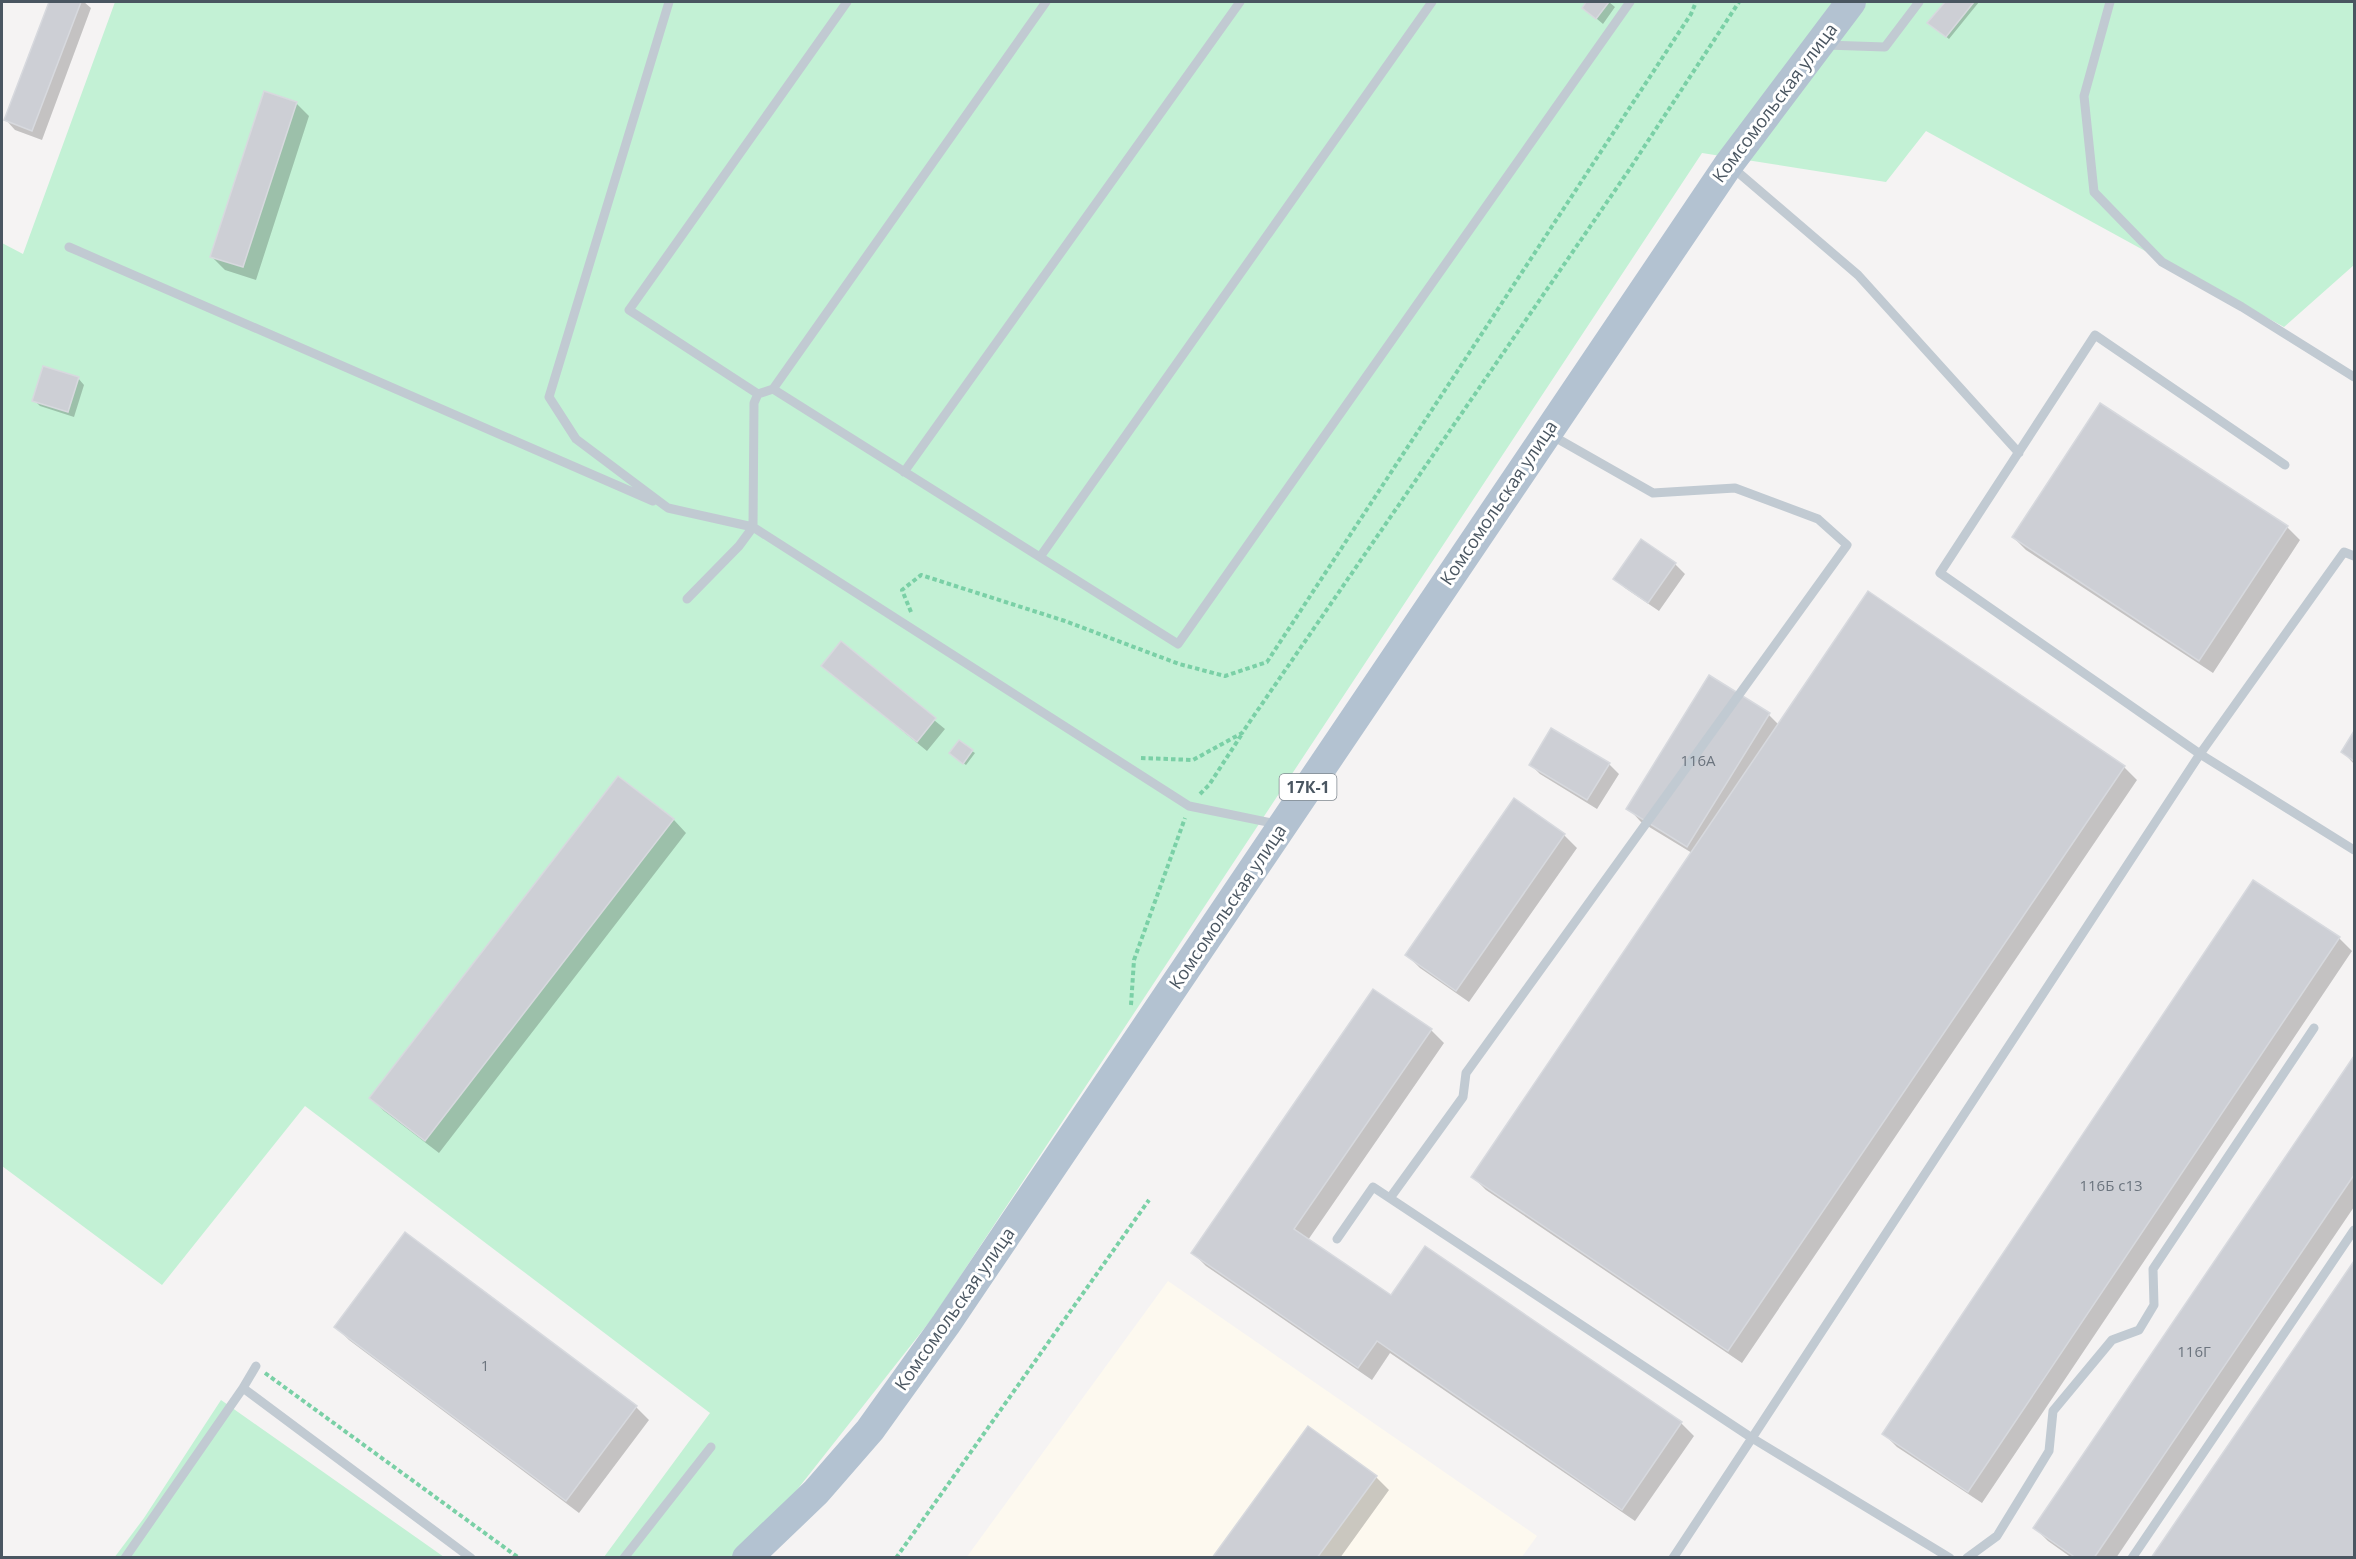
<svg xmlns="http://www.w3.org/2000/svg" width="2356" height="1559" font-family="'Open Sans',sans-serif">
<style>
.commercial{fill:#fdf9ef}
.green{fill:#c3f1d5}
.shadow{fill:#0003}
.building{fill:#cdcfd5;stroke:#d7d9de;stroke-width:1.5}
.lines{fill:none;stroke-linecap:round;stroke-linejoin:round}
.path{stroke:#7ad0a6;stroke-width:4;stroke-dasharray:4.5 3;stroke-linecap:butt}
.service{stroke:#c1cad2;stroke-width:9}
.primary{stroke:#b3c2d1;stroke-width:30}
.labels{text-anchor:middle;stroke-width:6;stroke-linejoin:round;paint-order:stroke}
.number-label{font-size:15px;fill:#6b747e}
.shield{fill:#fff;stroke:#808990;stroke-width:1.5}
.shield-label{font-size:16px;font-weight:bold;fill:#4a5661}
.street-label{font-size:18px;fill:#4a5661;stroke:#fff}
</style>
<rect width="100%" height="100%" fill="#f5f3f3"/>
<path class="commercial" d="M 1168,1281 L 1537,1536 L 1521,1558 L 966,1558 Z"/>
<path class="green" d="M 115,2 L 2354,2 L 2354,265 L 2284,327 L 1926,131 L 1886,182 L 1702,153 L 934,1316 L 774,1519 L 740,1557 L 604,1557 L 710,1413 L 305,1106 L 162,1285 L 2,1166 L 2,243 L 23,254 Z
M 221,1400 L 444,1557 L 114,1558 L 144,1518 Z"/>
<path class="shadow" d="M 50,2 L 84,2 L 91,8 L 42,140 L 15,130 L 6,120 Z
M 1588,2 L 1609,2 L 1615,7 L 1603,24 L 1584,8 Z
M 1947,2 L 1979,2 L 1949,39 L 1929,23 Z
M 296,103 L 309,116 L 256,280 L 225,270 L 212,257 Z
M 78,378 L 84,385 L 74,417 L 40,406 L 34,400 Z
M 2287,527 L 2300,540 L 2213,673 L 2026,550 L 2013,537 Z
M 1675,564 L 1685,574 L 1659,611 L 1625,588 L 1615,578 Z
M 841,644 L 945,729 L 927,751 L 823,666 Z
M 1709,678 L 1769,715 L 1779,725 L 2124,767 L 2137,780 L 1742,1363 L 1486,1190 L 1473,1177 L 1692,853 L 1641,822 L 1628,808 Z
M 2354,734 L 2354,764 L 2343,752 Z
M 972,751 L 975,753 L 966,765 L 954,756 Z
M 1609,764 L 1619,774 L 1597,809 L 1540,774 L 1531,765 Z
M 619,778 L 674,820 L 686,833 L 439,1153 L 384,1111 L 371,1098 Z
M 1564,835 L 1577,848 L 1469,1002 L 1420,968 L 1407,955 Z
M 2339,938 L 2352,951 L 1982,1503 L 1897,1447 L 1884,1434 Z
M 1431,1030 L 1444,1043 L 1308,1240 L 1392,1298 L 1426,1248 L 1681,1423 L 1694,1436 L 1635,1521 L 1390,1353 L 1372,1380 L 1206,1266 L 1193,1253 Z
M 2354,1059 L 2354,1207 L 2116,1558 L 2072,1558 L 2048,1541 L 2035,1528 Z
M 2354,1264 L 2354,1558 L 2153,1558 Z
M 336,1327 L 636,1407 L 649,1420 L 579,1513 L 349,1340 Z
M 1376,1477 L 1389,1490 L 1340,1558 L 1214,1558 Z"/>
<path class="building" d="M 49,2 L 81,2 L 32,131 L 4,120 Z
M 1586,2 L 1609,2 L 1596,19 L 1582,8 Z
M 1945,2 L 1974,2 L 1946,37 L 1927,23 Z
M 264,91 L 297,102 L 243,267 L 210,257 Z
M 43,366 L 79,377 L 68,412 L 32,401 Z
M 2100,403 L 2288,526 L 2199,661 L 2012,537 Z
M 1641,539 L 1676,563 L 1648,603 L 1613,579 Z
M 1868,591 L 2125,766 L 1728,1351 L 1471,1177 Z
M 841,641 L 936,718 L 917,742 L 821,666 Z
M 1709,675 L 1770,713 L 1687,847 L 1626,809 Z
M 1551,728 L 1610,763 L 1587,800 L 1529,765 Z
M 2354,731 L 2354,761 L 2341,752 Z
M 959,740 L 973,750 L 963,764 L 949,753 Z
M 618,776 L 674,819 L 425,1141 L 369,1098 Z
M 1514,798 L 1565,834 L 1456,991 L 1405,955 Z
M 2253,880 L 2340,937 L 1968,1492 L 1882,1434 Z
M 1373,989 L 1432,1029 L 1294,1229 L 1391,1295 L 1425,1246 L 1682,1422 L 1622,1510 L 1377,1341 L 1358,1368 L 1191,1253 Z
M 2354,1056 L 2354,1175 L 2094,1558 L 2076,1558 L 2033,1528 Z
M 405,1232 L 637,1406 L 566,1501 L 334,1327 Z
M 2354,1261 L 2354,1558 L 2151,1558 Z
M 1308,1426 L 1377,1476 L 1317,1558 L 1212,1558 Z"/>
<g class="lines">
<path class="path" d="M 911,612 L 902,590 L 921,575 L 1065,621 L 1179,664 L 1225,676 L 1267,662 L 1691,14 L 1696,2
M 1141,758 L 1193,760 L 1242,733 L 1629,170 L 1739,2
M 1200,794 L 1209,785 L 1242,734
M 1131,1005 L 1134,960 L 1185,818
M 265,1373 L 519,1558
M 896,1558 L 1149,1200"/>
<path class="service" d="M 669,2 L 549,397 L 576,439 L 668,508 L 753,527 L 1189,806 L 1277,824
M 2110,2 L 2084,96 L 2094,192 L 2162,262 L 2242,307 L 2354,377
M 1826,45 L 1885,47 L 1919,2
M 1733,168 L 1858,275 L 2019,453
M 69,247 L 653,501
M 773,389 L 1178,644 L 1630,2
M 758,394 L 629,310 L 847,2
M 2285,465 L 2095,335 L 1940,573 L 2200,754 L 2354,850
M 904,472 L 1240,2
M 1040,557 L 1432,2
M 687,599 L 739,546 L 753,527 L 754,403 L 758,394 L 773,389 L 1046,2
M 1390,1198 L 1463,1097 L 1466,1073 L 1847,545 L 1818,519 L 1735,488 L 1653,493 L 1551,435
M 1337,1239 L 1373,1187 L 1752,1438 L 1673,1558
M 243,1388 L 256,1366
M 125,1558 L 243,1388 L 471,1558
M 624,1558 L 711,1447
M 1950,1558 L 1752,1438 L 2200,754 L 2344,552 L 2354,556
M 1967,1558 L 1997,1536 L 2049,1451 L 2053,1411 L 2112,1340 L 2139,1330 L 2154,1305 L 2153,1269 L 2314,1028
M 2132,1558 L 2354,1230"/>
<path class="primary" d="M 747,1558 L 816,1492 L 870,1430 L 946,1324 L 1729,164 L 1851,2"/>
</g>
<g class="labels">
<g class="number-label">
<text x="1698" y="766">116А</text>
<text x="2111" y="1191">116Б с13</text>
<text x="2194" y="1357">116Г</text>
<text x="485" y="1371">1</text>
</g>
<rect class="shield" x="1279.5" y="774" width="57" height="26" rx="4.5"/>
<g class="shield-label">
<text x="1308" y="793">17К-1</text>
</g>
<g class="street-label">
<text transform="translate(1775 103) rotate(-53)" y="6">Комсомольская улица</text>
<text transform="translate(1499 503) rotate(-56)" y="6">Комсомольская улица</text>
<text transform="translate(1228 907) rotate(-56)" y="6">Комсомольская улица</text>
<text transform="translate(955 1309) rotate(-55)" y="6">Комсомольская улица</text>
</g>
</g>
<rect width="2356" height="1559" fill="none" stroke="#4a5661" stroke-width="6"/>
</svg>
